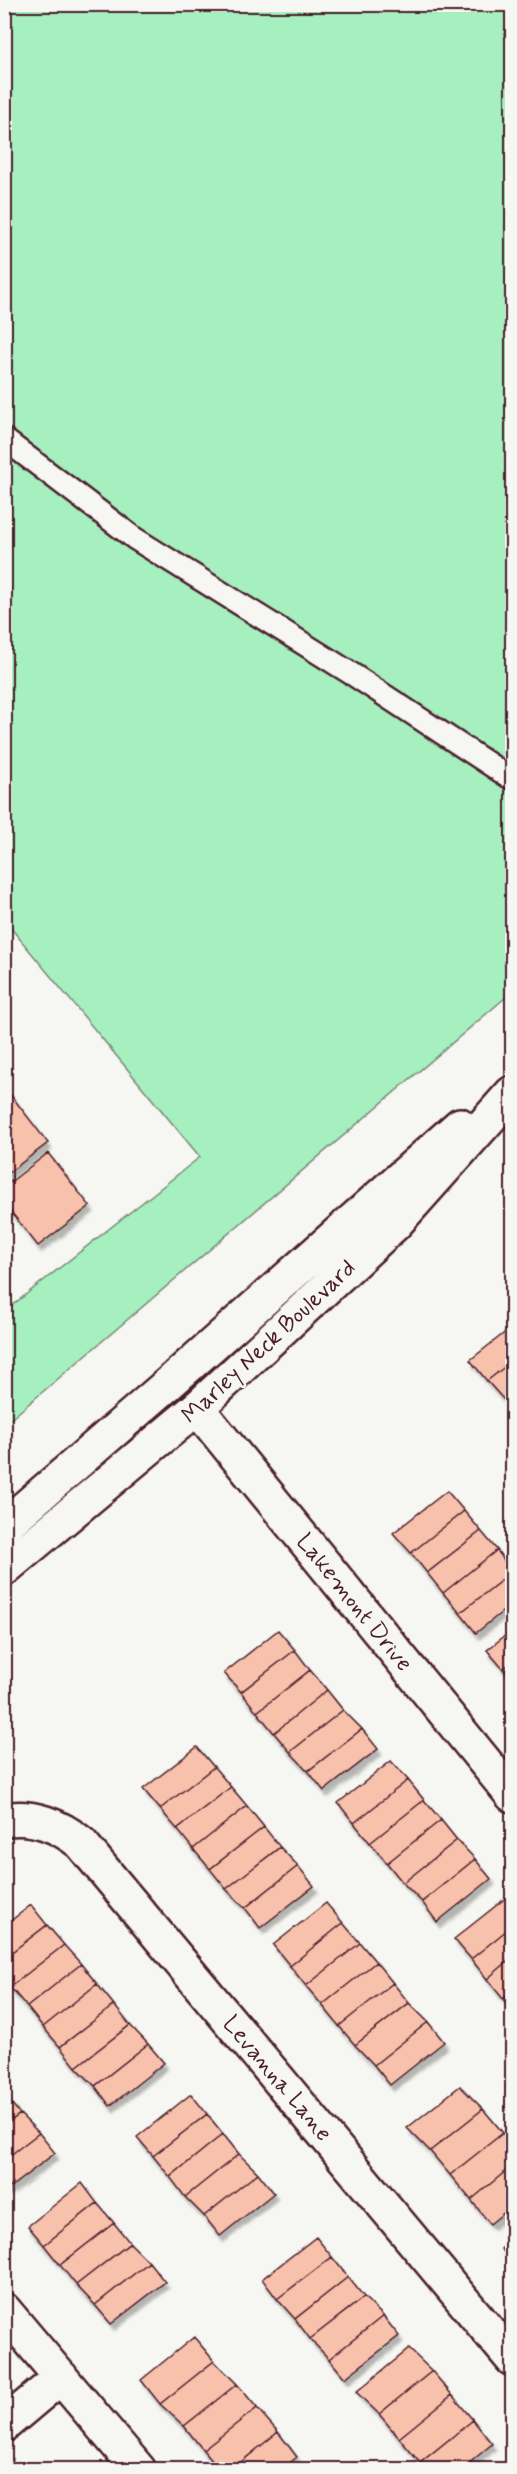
<svg xmlns="http://www.w3.org/2000/svg" width="517" height="2474" font-family="Mynerve,sans-serif">
<style>
.green{fill:#a6f0bf;stroke:#788875;stroke-width:1.5}
.building{fill:#f8c1ac;stroke:#4a1f2b;stroke-width:1.5;filter:url(#shadow)}
.lines{fill:none;stroke-linecap:round;stroke-linejoin:round}
.lane-casing{stroke:#4a1f2b;stroke-width:26}
.street-casing{stroke:#4a1f2b;stroke-width:38}
.secondary-casing{stroke:#4a1f2b;stroke-width:38}
.lane{stroke:#f6f6f2;stroke-width:21}
.street{stroke:#f6f6f2;stroke-width:33}
.secondary{stroke:#f6f6f2;stroke-width:33}
.labels{text-anchor:middle;stroke-width:5;stroke-linejoin:round;paint-order:stroke}
.street-label{font-size:24px;fill:#4a1f2b;stroke:#f6f6f2}
</style>
<defs>
<filter id="shadow"><feDropShadow dx="3.5" dy="6" stdDeviation="1.5" flood-color="#0004"/></filter>
</defs>
<rect width="100%" height="100%" fill="#f6f6f2"/>
<filter id="ink" filterUnits="userSpaceOnUse"><feTurbulence type="fractalNoise" baseFrequency=".0167" numOctaves="2"/><feDisplacementMap in="SourceGraphic" scale="12" xChannelSelector="R" yChannelSelector="G"/><feConvolveMatrix kernelMatrix="1 2 1 2 8 2 1 2 1" color-interpolation-filters="sRGB"/></filter>
<g filter="url(#ink)">
<path class="green" d="M 5,5 L 512,5 L 512,992 L 5,1424 L 5,1311 L 200,1157 L 5,921 Z"/>
<path class="building" d="M 10,1094 L 48,1143 L 4,1176 L 4,1098 Z
M 48,1153 L 90,1206 L 38,1246 L 4,1203 L 4,1187 Z
M 512,1327 L 512,1361 L 487,1381 L 470,1360 Z
M 512,1361 L 512,1394 L 504,1400 L 487,1381 Z
M 512,1394 L 512,1411 L 504,1400 Z
M 447,1491 L 464,1511 L 411,1553 L 393,1533 Z
M 464,1511 L 481,1531 L 427,1573 L 411,1553 Z
M 481,1531 L 497,1550 L 443,1593 L 427,1573 Z
M 497,1550 L 512,1572 L 460,1613 L 443,1593 Z
M 512,1572 L 512,1604 L 476,1633 L 460,1613 Z
M 278,1630 L 295,1650 L 241,1692 L 224,1673 Z
M 512,1630 L 512,1662 L 503,1669 L 487,1650 Z
M 295,1650 L 310,1670 L 257,1712 L 241,1692 Z
M 512,1662 L 512,1681 L 503,1669 Z
M 310,1670 L 327,1690 L 274,1733 L 257,1712 Z
M 327,1690 L 343,1710 L 290,1752 L 274,1733 Z
M 343,1710 L 362,1729 L 308,1771 L 290,1752 Z
M 362,1729 L 378,1749 L 324,1791 L 308,1771 Z
M 197,1747 L 214,1767 L 160,1809 L 143,1789 Z
M 391,1761 L 408,1780 L 354,1823 L 338,1803 Z
M 214,1767 L 231,1787 L 177,1829 L 160,1809 Z
M 408,1780 L 424,1800 L 370,1843 L 354,1823 Z
M 231,1787 L 247,1806 L 193,1849 L 177,1829 Z
M 424,1800 L 441,1820 L 387,1863 L 370,1843 Z
M 247,1806 L 264,1827 L 210,1869 L 193,1849 Z
M 441,1820 L 457,1840 L 403,1883 L 387,1863 Z
M 264,1827 L 280,1847 L 226,1889 L 210,1869 Z
M 457,1840 L 475,1859 L 422,1902 L 403,1883 Z
M 280,1847 L 298,1866 L 245,1908 L 226,1889 Z
M 475,1859 L 491,1879 L 437,1922 L 422,1902 Z
M 298,1866 L 314,1886 L 260,1928 L 245,1908 Z
M 507,1897 L 512,1903 L 512,1926 L 471,1959 L 454,1939 Z
M 326,1903 L 343,1923 L 290,1966 L 273,1945 Z
M 31,1905 L 47,1925 L 4,1958 L 4,1926 Z
M 343,1923 L 360,1943 L 306,1986 L 290,1966 Z
M 47,1925 L 64,1945 L 10,1987 L 4,1981 L 4,1958 Z
M 512,1926 L 512,1958 L 487,1979 L 471,1959 Z
M 360,1943 L 376,1962 L 322,2005 L 306,1986 Z
M 64,1945 L 81,1964 L 27,2007 L 10,1987 Z
M 512,1958 L 512,1992 L 503,1999 L 487,1979 Z
M 376,1962 L 393,1983 L 339,2026 L 322,2005 Z
M 81,1964 L 97,1984 L 43,2027 L 27,2007 Z
M 393,1983 L 409,2003 L 355,2045 L 339,2026 Z
M 97,1984 L 114,2005 L 60,2047 L 43,2027 Z
M 512,1992 L 512,2011 L 503,1999 Z
M 409,2003 L 428,2022 L 374,2065 L 355,2045 Z
M 114,2005 L 130,2025 L 76,2067 L 60,2047 Z
M 428,2022 L 444,2042 L 390,2085 L 374,2065 Z
M 130,2025 L 148,2044 L 95,2086 L 76,2067 Z
M 148,2044 L 164,2063 L 110,2106 L 95,2086 Z
M 460,2086 L 483,2109 L 430,2151 L 407,2128 Z
M 4,2094 L 20,2114 L 4,2126 Z
M 191,2094 L 207,2114 L 153,2156 L 137,2137 Z
M 483,2109 L 503,2133 L 450,2175 L 430,2151 Z
M 20,2114 L 39,2133 L 4,2160 L 4,2126 Z
M 207,2114 L 223,2134 L 170,2177 L 153,2156 Z
M 39,2133 L 55,2153 L 4,2192 L 4,2160 Z
M 503,2133 L 512,2144 L 512,2166 L 471,2200 L 450,2175 Z
M 223,2134 L 239,2154 L 185,2197 L 170,2177 Z
M 239,2154 L 258,2173 L 204,2216 L 185,2197 Z
M 512,2166 L 512,2206 L 490,2224 L 471,2200 Z
M 258,2173 L 274,2193 L 220,2236 L 204,2216 Z
M 82,2183 L 97,2203 L 44,2245 L 28,2226 Z
M 97,2203 L 114,2223 L 60,2265 L 44,2245 Z
M 114,2223 L 130,2243 L 76,2285 L 60,2265 Z
M 316,2237 L 332,2257 L 277,2299 L 262,2279 Z
M 512,2239 L 512,2260 L 501,2249 Z
M 130,2243 L 149,2262 L 95,2305 L 76,2285 Z
M 332,2257 L 348,2277 L 295,2319 L 277,2299 Z
M 149,2262 L 165,2282 L 111,2324 L 95,2305 Z
M 348,2277 L 364,2297 L 310,2339 L 295,2319 Z
M 364,2297 L 383,2316 L 329,2359 L 310,2339 Z
M 383,2316 L 399,2336 L 345,2378 L 329,2359 Z
M 194,2337 L 214,2361 L 160,2404 L 141,2380 Z
M 409,2349 L 432,2371 L 379,2414 L 356,2392 Z
M 214,2361 L 237,2384 L 184,2426 L 160,2404 Z
M 432,2371 L 452,2395 L 399,2438 L 379,2414 Z
M 237,2384 L 257,2408 L 203,2450 L 184,2426 Z
M 452,2395 L 473,2420 L 420,2463 L 399,2438 Z
M 257,2408 L 278,2432 L 231,2470 L 220,2470 L 203,2450 Z
M 473,2420 L 492,2444 L 461,2470 L 425,2470 L 420,2463 Z
M 278,2432 L 297,2457 L 281,2470 L 231,2470 Z
M 508,2461 L 512,2466 L 512,2470 L 497,2470 Z"/>
<g class="lines">
<g class="lane-casing">
<path id="lane" d="M 4,439 L 134,538 L 352,674 L 512,779"/>
</g>
<g class="street-casing">
<path id="street" d="M 197,1408 L 512,1795
M 4,1820 C 32,1814 60,1826 81,1843 L 512,2359
M 4,2310 L 139,2470
M 4,2425 L 61,2377"/>
</g>
<g class="secondary-casing">
<path id="secondary" d="M 4,1526 L 167,1385 L 460,1125
M 4,1569 L 197,1408 L 395,1224 L 512,1093"/>
</g>
<use href="#lane" class="lane"/>
<use href="#street" class="street"/>
<use href="#secondary" class="secondary"/>
</g>
</g>
<g class="labels">
<g class="street-label">
<text transform="translate(268 1341) rotate(-43)" y="8">Marley Neck Boulevard</text>
<text transform="translate(355 1602) rotate(51)" y="8">Lakemont Drive</text>
<text transform="translate(278 2078) rotate(50)" y="8">Levanna Lane</text>
</g>
</g>
<rect width="517" height="2474" fill="none" stroke="#f6f6f2" stroke-width="24"/>
<rect x="12" y="12" width="493" height="2450" fill="none" stroke="#4a1f2b" stroke-width="2" filter="url(#ink)"/>
</svg>
